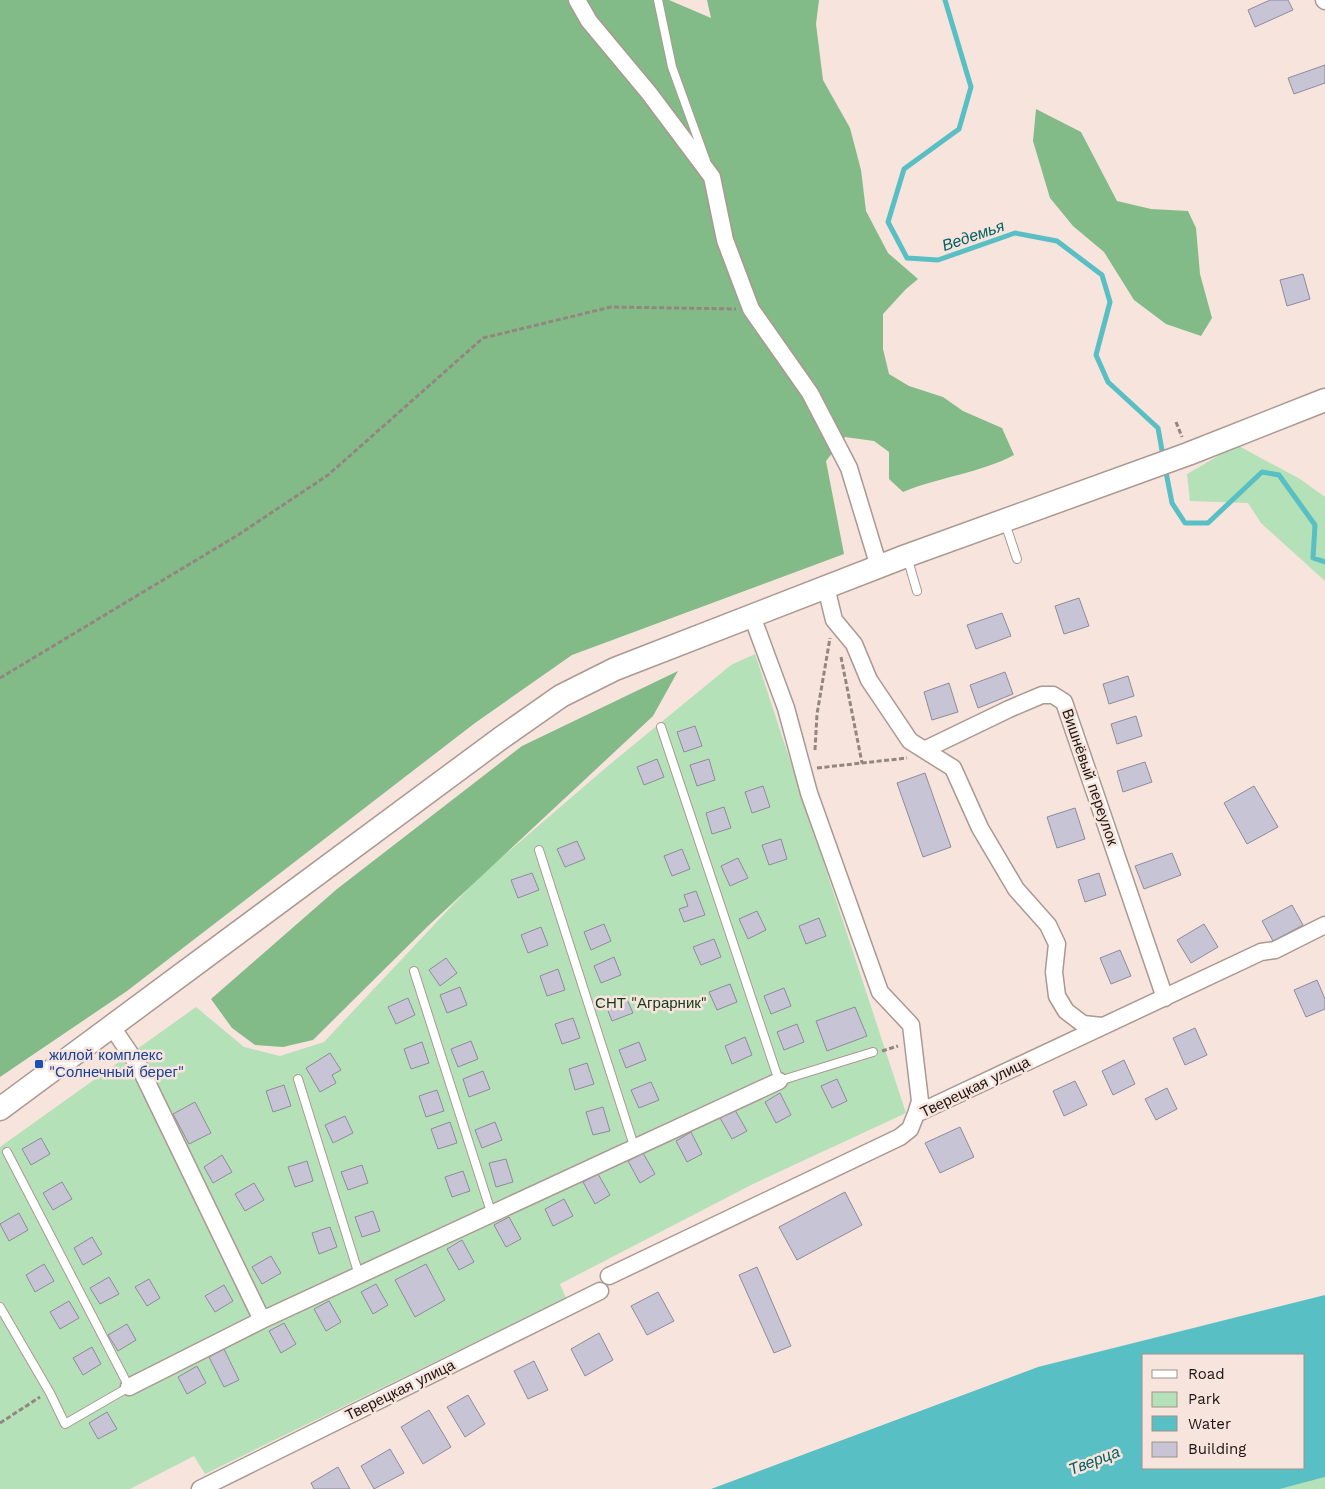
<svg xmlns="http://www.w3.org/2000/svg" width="1325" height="1489" font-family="'Work Sans',sans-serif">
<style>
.green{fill:#b5e1b8}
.forest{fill:#82bb87}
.water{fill:#58bfc4;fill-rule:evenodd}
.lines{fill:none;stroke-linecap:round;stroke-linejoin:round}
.stream{stroke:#58bfc4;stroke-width:5}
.building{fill:#c7c4d5;stroke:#8e8b9b}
.service-casing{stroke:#aa9991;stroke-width:10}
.minor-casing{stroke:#aa9991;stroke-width:19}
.secondary-casing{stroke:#aa9991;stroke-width:25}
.path{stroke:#938680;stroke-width:3;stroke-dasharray:5 2.5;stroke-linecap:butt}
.service{stroke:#fff;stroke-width:8}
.minor{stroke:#fff;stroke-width:16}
.secondary{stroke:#fff;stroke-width:22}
.transit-dot{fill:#1a4fb4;stroke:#f7e4dc;stroke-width:2}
.labels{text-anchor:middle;stroke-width:5;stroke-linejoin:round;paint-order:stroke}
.street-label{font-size:15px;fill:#1a1411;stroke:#f7e4dc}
.park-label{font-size:15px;fill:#113a17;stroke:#f7e4dc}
.transit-label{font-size:15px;fill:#164399;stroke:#f7e4dc;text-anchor:start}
.water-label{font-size:16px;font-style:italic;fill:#046165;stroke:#f7e4dc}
</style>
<rect width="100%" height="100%" fill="#f7e4dc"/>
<path class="green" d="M 1237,445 L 1300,479 L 1325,497 L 1325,581 L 1261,523 L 1248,503 L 1190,501 L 1187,474 Z
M 755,654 L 906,1113 L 753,1184 L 560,1284 L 566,1298 L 205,1474 L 194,1456 L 130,1489 L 0,1489 L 0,1147 L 196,1007 L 244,1047 L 280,1056 L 324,1042 L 480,876 L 609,765 L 731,665 Z
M 1325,1477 L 1325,1489 L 1280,1489 Z"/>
<path class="forest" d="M 0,0 L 669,0 L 711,18 L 707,0 L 819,0 L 816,24 L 823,80 L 850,128 L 861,170 L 866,211 L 888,253 L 918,279 L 906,289 L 883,314 L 883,349 L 889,374 L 909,386 L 943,397 L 963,411 L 1002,428 L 1014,455 C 980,473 939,477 903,492 L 889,479 L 889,452 L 874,441 L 845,437 L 826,461 L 844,554 L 572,655 L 475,723 L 127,991 L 0,1077 Z
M 1036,109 L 1081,132 L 1117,201 L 1151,209 L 1188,211 L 1196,228 L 1200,274 L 1212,318 L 1201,336 L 1166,324 L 1134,300 L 1104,252 L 1073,226 L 1050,198 L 1033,141 Z
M 678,671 L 653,716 L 428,926 L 313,1040 L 283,1047 L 255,1045 L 232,1028 L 211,999 L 337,889 L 522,746 Z"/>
<path class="water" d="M 1325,1295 L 1325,1477 L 1280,1489 L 711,1489 L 1038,1367 ZM 1144,1355 L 1304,1355 L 1304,1468 L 1144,1468 Z"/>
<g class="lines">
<path class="stream" d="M 945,0 L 971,87 L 959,129 L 904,169 L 888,222 L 907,258 L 938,260 L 1015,233 L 1057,241 L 1102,275 L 1110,302 L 1096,355 L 1108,382 L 1158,428 L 1163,456
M 1165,467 L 1172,503 L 1185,523 L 1208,523 L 1262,472 L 1279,475 L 1315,525 L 1313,558 L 1325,562"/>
</g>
<path class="building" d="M 1270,0 L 1288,0 L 1293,10 L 1255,27 L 1248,10 Z
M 1325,65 L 1325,83 L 1294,94 L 1288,78 Z
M 1303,274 L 1310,299 L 1287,306 L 1280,280 Z
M 1079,598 L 1089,626 L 1064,634 L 1055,606 Z
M 1002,613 L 1011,636 L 976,649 L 967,625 Z
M 1005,672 L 1013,694 L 978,708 L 970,685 Z
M 1128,676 L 1134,696 L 1109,704 L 1103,684 Z
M 949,683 L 958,712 L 932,720 L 924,692 Z
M 1136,716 L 1142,736 L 1117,744 L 1111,724 Z
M 695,726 L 702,746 L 684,752 L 677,732 Z
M 657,759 L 664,777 L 644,785 L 637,767 Z
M 709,759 L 715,780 L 697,786 L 690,765 Z
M 1145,762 L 1152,782 L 1123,792 L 1117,771 Z
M 925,773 L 951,847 L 923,857 L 897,783 Z
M 763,786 L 770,807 L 752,813 L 745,792 Z
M 1254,786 L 1278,827 L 1247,844 L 1224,803 Z
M 724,807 L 731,828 L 712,834 L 706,813 Z
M 1075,808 L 1085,839 L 1057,848 L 1047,817 Z
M 781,839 L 787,859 L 769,865 L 762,845 Z
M 577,841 L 585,859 L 565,867 L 557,849 Z
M 682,849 L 690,869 L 672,876 L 664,856 Z
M 1172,853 L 1181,875 L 1144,889 L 1135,866 Z
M 738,858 L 748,878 L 730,886 L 721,866 Z
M 532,873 L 539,890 L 518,898 L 511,880 Z
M 1099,873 L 1106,895 L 1085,902 L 1078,880 Z
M 696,891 L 705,915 L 684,922 L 679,909 L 688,906 L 684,895 Z
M 1292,905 L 1303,925 L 1273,941 L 1262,921 Z
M 757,911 L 766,930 L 748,939 L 739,919 Z
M 819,918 L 826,936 L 806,944 L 799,926 Z
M 604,924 L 611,941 L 591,950 L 584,932 Z
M 1204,924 L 1218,947 L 1191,963 L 1177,940 Z
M 541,927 L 548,945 L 528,953 L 521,935 Z
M 714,939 L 721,957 L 701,965 L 693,947 Z
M 1120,950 L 1131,976 L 1111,984 L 1100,958 Z
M 614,957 L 621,975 L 601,983 L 594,966 Z
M 446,958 L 457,973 L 440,986 L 429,970 Z
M 558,969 L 565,990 L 547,996 L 540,976 Z
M 1317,980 L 1325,999 L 1325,1009 L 1306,1017 L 1294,990 Z
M 730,984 L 737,1002 L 717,1010 L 709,992 Z
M 460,987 L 467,1005 L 447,1013 L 440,995 Z
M 784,988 L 791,1006 L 771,1014 L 764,996 Z
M 625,995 L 633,1013 L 612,1021 L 605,1003 Z
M 408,998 L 415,1015 L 396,1024 L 388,1007 Z
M 855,1007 L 867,1036 L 827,1051 L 816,1021 Z
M 573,1018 L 580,1038 L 562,1044 L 555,1024 Z
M 797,1024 L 804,1042 L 784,1050 L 777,1032 Z
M 1195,1028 L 1207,1055 L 1185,1065 L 1173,1038 Z
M 745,1037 L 752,1055 L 732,1064 L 725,1046 Z
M 471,1041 L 478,1059 L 458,1067 L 451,1049 Z
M 422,1042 L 429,1063 L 411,1069 L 404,1049 Z
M 639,1042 L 646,1060 L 626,1068 L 619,1050 Z
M 330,1053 L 341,1070 L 332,1075 L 336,1083 L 320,1092 L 306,1068 Z
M 1124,1060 L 1135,1084 L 1113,1095 L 1102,1071 Z
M 587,1063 L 594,1084 L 575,1090 L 569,1069 Z
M 483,1071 L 490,1089 L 469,1097 L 463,1079 Z
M 837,1079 L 847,1101 L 832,1108 L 821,1086 Z
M 1075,1081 L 1087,1105 L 1064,1116 L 1053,1091 Z
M 651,1082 L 659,1100 L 639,1108 L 631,1090 Z
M 284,1085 L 291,1106 L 273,1112 L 266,1091 Z
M 1167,1088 L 1177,1109 L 1156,1120 L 1145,1099 Z
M 437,1090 L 444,1111 L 426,1117 L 419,1096 Z
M 780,1093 L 791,1115 L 776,1123 L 765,1102 Z
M 195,1102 L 211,1133 L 189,1144 L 173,1114 Z
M 603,1107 L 610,1131 L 593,1135 L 586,1112 Z
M 735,1110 L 747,1131 L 732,1139 L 720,1118 Z
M 345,1116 L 353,1133 L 333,1143 L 325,1125 Z
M 450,1122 L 457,1143 L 438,1149 L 431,1129 Z
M 495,1122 L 502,1140 L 482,1148 L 475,1130 Z
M 960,1127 L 974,1157 L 940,1173 L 925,1143 Z
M 691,1132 L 702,1154 L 687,1162 L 676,1141 Z
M 41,1138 L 50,1154 L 31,1165 L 22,1149 Z
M 643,1153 L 655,1174 L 640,1183 L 628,1161 Z
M 222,1155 L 232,1172 L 213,1183 L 204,1167 Z
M 506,1159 L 513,1182 L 496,1187 L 489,1163 Z
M 307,1161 L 313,1181 L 295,1187 L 288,1167 Z
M 362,1165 L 368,1183 L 348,1190 L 341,1172 Z
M 463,1171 L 470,1191 L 452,1197 L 445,1177 Z
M 598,1174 L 610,1195 L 595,1204 L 583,1182 Z
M 62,1182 L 72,1199 L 53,1210 L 43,1193 Z
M 254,1183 L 264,1200 L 245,1211 L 235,1194 Z
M 845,1192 L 862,1225 L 797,1260 L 779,1227 Z
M 564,1199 L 573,1216 L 553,1226 L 545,1209 Z
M 373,1211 L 380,1231 L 362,1237 L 355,1217 Z
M 19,1213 L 28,1230 L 9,1241 L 0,1224 Z
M 509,1217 L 521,1239 L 506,1247 L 494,1225 Z
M 330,1227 L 337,1247 L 319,1254 L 312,1233 Z
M 92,1237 L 102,1254 L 83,1265 L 74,1248 Z
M 462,1240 L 474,1262 L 459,1270 L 447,1249 Z
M 271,1256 L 281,1273 L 262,1284 L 252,1267 Z
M 44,1264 L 54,1281 L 35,1292 L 26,1275 Z
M 426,1264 L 445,1300 L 415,1317 L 395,1280 Z
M 757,1267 L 791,1346 L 774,1353 L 739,1275 Z
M 109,1277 L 119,1294 L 100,1304 L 90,1288 Z
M 149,1279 L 160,1298 L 147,1306 L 135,1287 Z
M 376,1284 L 388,1305 L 373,1314 L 361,1292 Z
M 224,1285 L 233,1301 L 215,1312 L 205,1296 Z
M 658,1292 L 674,1321 L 647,1335 L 631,1306 Z
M 69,1301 L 79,1318 L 60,1329 L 50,1312 Z
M 329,1301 L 341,1322 L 326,1331 L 314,1309 Z
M 284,1323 L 296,1344 L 281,1353 L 269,1331 Z
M 127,1324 L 136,1340 L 118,1351 L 108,1335 Z
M 599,1333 L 613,1360 L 585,1376 L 571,1349 Z
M 92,1347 L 101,1364 L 83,1375 L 73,1358 Z
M 224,1349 L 239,1380 L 224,1387 L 209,1357 Z
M 534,1361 L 548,1390 L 528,1399 L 514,1371 Z
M 197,1366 L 206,1383 L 187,1394 L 178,1377 Z
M 468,1395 L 485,1424 L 465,1437 L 447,1407 Z
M 429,1410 L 451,1447 L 423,1464 L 401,1427 Z
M 107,1412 L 117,1429 L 98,1439 L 89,1423 Z
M 390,1449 L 404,1473 L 374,1489 L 361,1466 Z
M 338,1467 L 350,1489 L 314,1489 L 311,1483 Z"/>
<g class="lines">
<g class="service-casing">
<path id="service" d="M 658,0 L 672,67 L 706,161
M 1005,523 L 1017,559
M 907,557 L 917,591
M 661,727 L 779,1081 L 873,1052
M 539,850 L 634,1146
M 414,971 L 492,1215
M 298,1079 L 359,1275
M 0,1307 L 50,1393 L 65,1424 L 129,1387 L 7,1152"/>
</g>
<g class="minor-casing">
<path id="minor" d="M 577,0 L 589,21 L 649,93 L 712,177 L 725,240 L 751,309 L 810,393 L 849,468 L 879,567
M 1324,0 L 1325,1
M 826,587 L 834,620 L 854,644 L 869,680 L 910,741 L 953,768 L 980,828 L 1016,889 L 1048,925 L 1057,944 L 1054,972 L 1057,996 L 1066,1011 L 1083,1024 L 1102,1026
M 752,616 L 786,708 L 809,793 L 880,992 L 911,1025 L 920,1101 L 916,1114
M 924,750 L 1009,709 L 1042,695 L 1053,695 L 1064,702 L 1165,998
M 112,1027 L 140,1068 L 262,1320
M 609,1276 L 900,1137 L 910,1129 L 916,1114 L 1261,952 L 1275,950 L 1325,925
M 129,1387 L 262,1320 L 779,1081
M 200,1489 L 600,1291"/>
</g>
<g class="secondary-casing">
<path id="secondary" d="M 0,1109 L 501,738 L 561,696 L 615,669 L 906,556 L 1188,454 L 1325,400"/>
</g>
<path class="path" d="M 1176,422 L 1182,437
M 841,657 L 862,763
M 0,678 L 238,535 L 328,475 L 483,338 L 611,307 L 736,309
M 815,750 L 817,714 L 830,638
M 817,768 L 907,758
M 882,1051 L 898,1046
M 0,1423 L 40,1397"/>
<use href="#service" class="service"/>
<use href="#minor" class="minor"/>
<use href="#secondary" class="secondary"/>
</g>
<rect class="transit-dot" x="34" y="1059" width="10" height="10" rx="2.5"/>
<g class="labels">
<g class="street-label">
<text transform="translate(1090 777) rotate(71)" y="5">Вишнёвый переулок</text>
<text transform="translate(975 1087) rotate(-26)" y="5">Тверецкая улица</text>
<text transform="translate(400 1390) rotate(-26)" y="5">Тверецкая улица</text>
</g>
<g class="park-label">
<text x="651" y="1008">СНТ "Аграрник"</text>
</g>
<g class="transit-label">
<text x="49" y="1060">жилой комплекс<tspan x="49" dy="17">"Солнечный берег"</tspan></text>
</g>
<g class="water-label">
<text transform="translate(973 235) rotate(-19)" y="6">Ведемья</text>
<text transform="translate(1094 1460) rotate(-21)" y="6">Тверца</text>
</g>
</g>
<rect x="1142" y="1354" width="162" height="115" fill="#f7e4dc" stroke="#9f918b"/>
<rect x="1152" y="1370" width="25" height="8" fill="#ffffff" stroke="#9f918b"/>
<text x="1188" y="1379" font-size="15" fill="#1a1411">Road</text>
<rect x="1152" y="1392" width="25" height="15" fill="#b5e1b8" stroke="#9f918b"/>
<text x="1188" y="1404" font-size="15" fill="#1a1411">Park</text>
<rect x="1152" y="1416" width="25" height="15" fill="#58bfc4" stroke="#9f918b"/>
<text x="1188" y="1429" font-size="15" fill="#1a1411">Water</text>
<rect x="1152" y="1442" width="25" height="15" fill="#c7c4d5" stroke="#9f918b"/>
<text x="1188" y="1454" font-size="15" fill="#1a1411">Building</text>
</svg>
